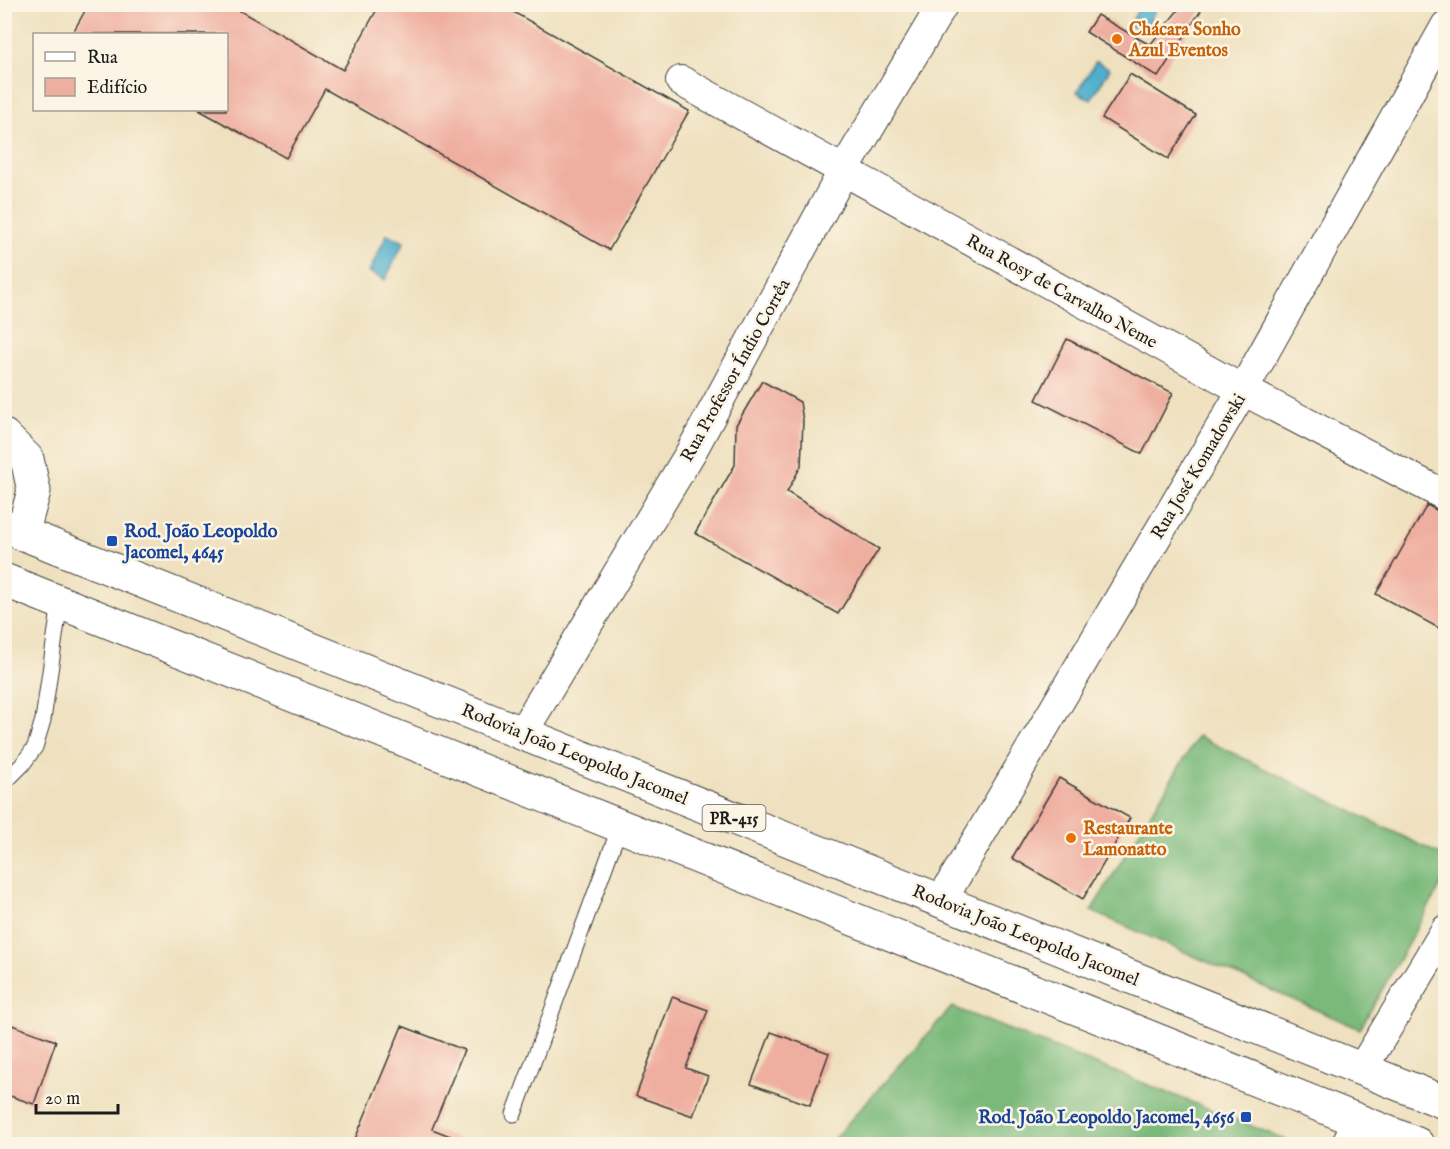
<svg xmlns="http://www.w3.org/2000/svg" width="1450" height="1149" font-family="'IM FELL English',serif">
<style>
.forest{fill:#7ab97a;stroke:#4b6a4b;stroke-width:1.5}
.water{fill:#4dafcc;stroke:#346674;stroke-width:1.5}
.building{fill:#efafa0}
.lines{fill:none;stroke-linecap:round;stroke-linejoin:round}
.lane-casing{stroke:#3c3a35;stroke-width:17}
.street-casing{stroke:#3c3a35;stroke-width:32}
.highway-casing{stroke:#3c3a35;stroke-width:35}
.lane{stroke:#fff;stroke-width:15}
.street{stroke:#fff;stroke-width:30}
.highway{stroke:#fff;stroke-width:33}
.food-dot{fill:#e8710a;stroke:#fcf5e5;stroke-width:2}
.transit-dot{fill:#1a4fb4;stroke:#fcf5e5;stroke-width:2}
.labels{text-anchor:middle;stroke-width:5;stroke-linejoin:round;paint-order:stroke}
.shield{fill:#fcf5e5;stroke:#5f5d58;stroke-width:1.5}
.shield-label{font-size:16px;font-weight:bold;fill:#1c1c1c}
.food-label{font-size:18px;font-weight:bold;fill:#c56008;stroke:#fcf5e5;text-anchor:start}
.street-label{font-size:18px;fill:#1c1c1c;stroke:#fcf5e5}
.transit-label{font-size:18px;font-weight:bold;fill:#164399;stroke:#fcf5e5;text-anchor:start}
</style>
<rect width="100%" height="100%" fill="#fcf5e5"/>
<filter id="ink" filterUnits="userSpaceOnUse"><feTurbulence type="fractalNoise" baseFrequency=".0167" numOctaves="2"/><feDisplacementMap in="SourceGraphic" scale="12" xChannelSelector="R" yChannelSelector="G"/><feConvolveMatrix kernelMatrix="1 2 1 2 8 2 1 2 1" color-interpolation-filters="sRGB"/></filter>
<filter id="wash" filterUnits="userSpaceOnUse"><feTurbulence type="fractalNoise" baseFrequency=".008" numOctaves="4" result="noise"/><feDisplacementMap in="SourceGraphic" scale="24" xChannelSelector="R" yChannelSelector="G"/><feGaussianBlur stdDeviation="1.35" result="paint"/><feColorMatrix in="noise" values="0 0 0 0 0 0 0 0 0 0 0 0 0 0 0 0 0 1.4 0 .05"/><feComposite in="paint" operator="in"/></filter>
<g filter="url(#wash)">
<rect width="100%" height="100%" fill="#efe1c0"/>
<path class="forest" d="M 1198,736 L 1445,857 L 1445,878 L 1360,1029 L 1091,911 Z
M 952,1007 L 1297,1144 L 829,1144 Z"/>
<path class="water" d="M 1140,5 L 1158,5 L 1144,32 L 1130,25 Z
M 1096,61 L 1110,69 L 1091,100 L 1077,92 Z
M 387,234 L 404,242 L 385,280 L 369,272 Z"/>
<g id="blocks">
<path class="building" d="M 89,4 L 228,4 L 343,70 L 380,4 L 499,4 L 689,111 L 609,250 L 325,89 L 286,158 L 199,110 L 226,110 L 226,34 L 72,34 Z
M 1172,4 L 1204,6 L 1158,77 L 1086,32 L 1097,15 L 1150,45 L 1179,9 Z
M 1130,74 L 1196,115 L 1168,159 L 1102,118 Z
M 1067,339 L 1173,393 L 1142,454 L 1036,400 Z
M 762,381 L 800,402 L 803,421 L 801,466 L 787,492 L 879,549 L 838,614 L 695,533 L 735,465 L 736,425 Z
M 1427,505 L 1446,515 L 1446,632 L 1376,594 Z
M 1059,778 L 1130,818 L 1083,899 L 1012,858 Z
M 672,997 L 708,1010 L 686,1068 L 708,1076 L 693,1116 L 636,1096 Z
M 12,1025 L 56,1041 L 34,1104 L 4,1094 L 4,1046 Z
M 402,1026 L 464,1050 L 432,1129 L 471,1144 L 353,1144 Z
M 771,1032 L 829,1053 L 810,1105 L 751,1084 Z"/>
</g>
</g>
<g filter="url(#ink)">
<use href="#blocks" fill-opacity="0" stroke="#3c3a35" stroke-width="1.5"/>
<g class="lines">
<g class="lane-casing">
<path id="lane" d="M 4,783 L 22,765 L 35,747 L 43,720 L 60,602
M 514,1114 L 620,826"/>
</g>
<g class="street-casing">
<path id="street" d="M 681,81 L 1243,390 L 1446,496
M 522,733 L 691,452 L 844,170 L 943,4
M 941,901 L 1243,390 L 1446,26
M 1362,1069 L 1446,930
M 1347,1144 L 1358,1121"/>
</g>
<g class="highway-casing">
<path id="highway" d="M 4,436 L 27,459 L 34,491 L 22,534
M 4,526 L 1446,1103
M 4,580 L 1417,1144"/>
</g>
<use href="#lane" class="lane"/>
<use href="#street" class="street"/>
<use href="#highway" class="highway"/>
</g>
</g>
<g class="food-dot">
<circle cx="1117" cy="39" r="6"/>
<circle cx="1071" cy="838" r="6"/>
</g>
<g class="transit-dot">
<rect x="106" y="535" width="12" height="12" rx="3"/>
<rect x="1240" y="1111" width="12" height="12" rx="3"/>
</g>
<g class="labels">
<rect class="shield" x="702.5" y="805" width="63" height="26" rx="4.5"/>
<g class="shield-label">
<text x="734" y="824">PR-415</text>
</g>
<g class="food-label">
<text x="1129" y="35">Chácara Sonho<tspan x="1129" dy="21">Azul Eventos</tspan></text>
<text x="1083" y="834">Restaurante<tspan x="1083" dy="21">Lamonatto</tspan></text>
</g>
<g class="street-label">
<text transform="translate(1062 291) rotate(29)" y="6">Rua Rosy de Carvalho Neme</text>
<text transform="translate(735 370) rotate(-61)" y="6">Rua Professor Índio Corrêa</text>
<text transform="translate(1198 466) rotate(-59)" y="6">Rua José Komadowski</text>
<text transform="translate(575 754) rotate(22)" y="6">Rodovia João Leopoldo Jacomel</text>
<text transform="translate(1026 935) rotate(22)" y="6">Rodovia João Leopoldo Jacomel</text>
</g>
<g class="transit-label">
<text x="124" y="537">Rod. João Leopoldo<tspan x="124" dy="21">Jacomel, 4645</tspan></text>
<text x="1234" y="1123" text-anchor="end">Rod. João Leopoldo Jacomel, 4656</text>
</g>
</g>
<rect width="1450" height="1149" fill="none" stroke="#fcf5e5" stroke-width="24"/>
<rect x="33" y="33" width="195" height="78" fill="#fcf5e5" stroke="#a29e95" stroke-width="1.5"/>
<rect x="45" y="52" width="30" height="9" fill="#ffffff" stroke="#a29e95" stroke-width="1.5"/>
<text x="87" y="63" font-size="18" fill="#1c1c1c">Rua</text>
<rect x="45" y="78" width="30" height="18" fill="#efafa0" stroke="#a29e95" stroke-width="1.5"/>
<text x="87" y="93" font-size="18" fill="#1c1c1c">Edifício</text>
<path d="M36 1104v9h82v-9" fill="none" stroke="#1c1c1c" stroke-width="3"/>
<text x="45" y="1104" font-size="18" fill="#1c1c1c" stroke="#fcf5e5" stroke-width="4.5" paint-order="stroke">20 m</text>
</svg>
